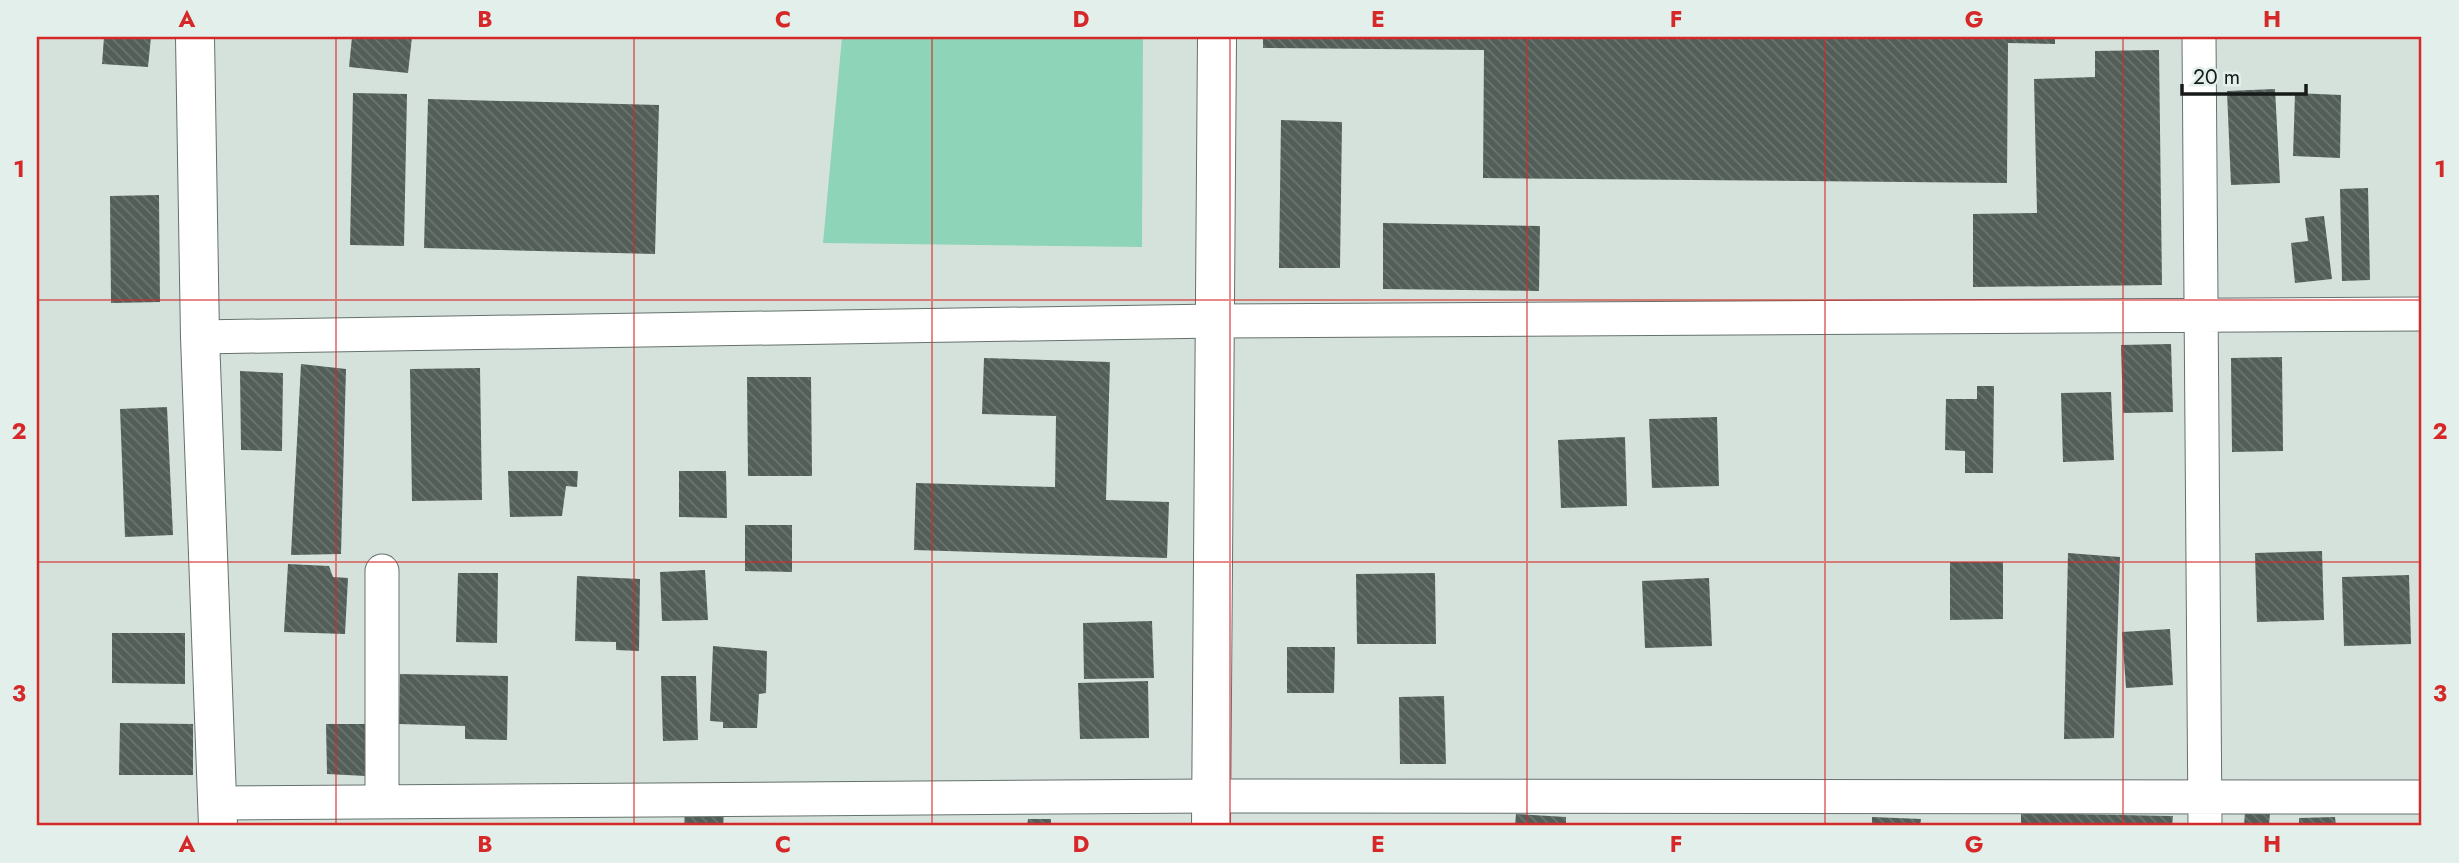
<svg xmlns="http://www.w3.org/2000/svg" width="2459" height="863" font-family="Jost,sans-serif">
<style>
.pitch{fill:#8ed4b8}
.building{fill:url(#building-back-hatch)}
.lines{fill:none;stroke-linecap:round;stroke-linejoin:round}
.street-casing{stroke:#65716c;stroke-width:35}
.secondary-casing{stroke:#65716c;stroke-width:40}
.street{stroke:#fff;stroke-width:33}
.secondary{stroke:#fff;stroke-width:38}
.grid{fill:none;stroke:#d62828;stroke-width:2;stroke-opacity:0.55}
.neatline{fill:none;stroke:#d62828;stroke-width:2.5}
.grid-label{font-size:23px;text-anchor:middle;font-weight:bold;fill:#d62828}
</style>
<defs>
<pattern id="building-back-hatch" width="6" height="6" patternUnits="userSpaceOnUse" patternTransform="scale(1.75)"><rect width="6" height="6" fill="#535e59"/><path d="M-1 5l2 2M0 0l6 6M5-1l2 2" fill="none" stroke="#6c7571"/></pattern>
</defs>
<rect width="100%" height="100%" fill="#d5e2dc"/>
<path class="pitch" d="M 842,37 L 1143,37 L 1142,247 L 823,243 Z"/>
<path class="building" d="M 104,37 L 151,37 L 148,67 L 102,64 Z
M 352,37 L 412,37 L 408,73 L 349,67 Z
M 1263,37 L 2055,37 L 2055,44 L 2008,43 L 2007,183 L 1483,178 L 1484,50 L 1263,48 Z
M 2159,50 L 2162,285 L 1973,287 L 1973,214 L 2037,213 L 2034,79 L 2095,77 L 2095,51 Z
M 2275,89 L 2280,183 L 2231,185 L 2227,91 Z
M 353,93 L 407,94 L 404,246 L 350,245 Z
M 2295,93 L 2341,95 L 2340,158 L 2293,156 Z
M 428,99 L 659,105 L 655,254 L 424,248 Z
M 1281,120 L 1342,122 L 1340,268 L 1279,268 Z
M 2368,188 L 2370,280 L 2342,281 L 2340,189 Z
M 159,195 L 160,302 L 111,303 L 110,196 Z
M 2324,216 L 2332,279 L 2295,283 L 2291,243 L 2308,241 L 2305,218 Z
M 1383,223 L 1540,226 L 1539,291 L 1383,289 Z
M 2171,344 L 2173,412 L 2123,413 L 2121,345 Z
M 2282,357 L 2283,451 L 2232,452 L 2231,358 Z
M 984,358 L 1110,362 L 1106,500 L 1169,502 L 1167,558 L 914,550 L 916,483 L 1055,487 L 1056,416 L 982,414 Z
M 301,364 L 346,369 L 341,554 L 291,555 Z
M 480,368 L 482,500 L 412,501 L 410,369 Z
M 240,371 L 283,373 L 282,451 L 241,450 Z
M 747,377 L 811,377 L 812,476 L 748,476 Z
M 1977,386 L 1994,386 L 1993,473 L 1965,473 L 1965,451 L 1945,450 L 1946,399 L 1977,399 Z
M 2111,392 L 2114,460 L 2063,462 L 2061,393 Z
M 167,407 L 173,535 L 125,537 L 120,409 Z
M 1717,417 L 1719,486 L 1652,488 L 1649,419 Z
M 1625,437 L 1627,506 L 1561,508 L 1558,440 Z
M 508,471 L 578,471 L 577,487 L 566,486 L 562,516 L 510,517 Z
M 679,471 L 726,471 L 727,518 L 679,517 Z
M 745,525 L 792,525 L 792,572 L 745,571 Z
M 2322,551 L 2324,620 L 2257,622 L 2255,553 Z
M 2068,553 L 2120,557 L 2114,738 L 2064,739 Z
M 1950,562 L 2003,562 L 2003,619 L 1950,620 Z
M 288,564 L 329,566 L 333,577 L 348,578 L 345,634 L 284,632 Z
M 705,570 L 708,620 L 662,621 L 660,572 Z
M 458,573 L 498,573 L 497,643 L 456,642 Z
M 1435,573 L 1436,644 L 1357,644 L 1356,574 Z
M 2409,575 L 2411,644 L 2344,646 L 2342,577 Z
M 577,576 L 640,579 L 639,651 L 616,650 L 616,642 L 575,641 Z
M 1709,578 L 1712,646 L 1645,648 L 1642,581 Z
M 1152,621 L 1154,678 L 1084,679 L 1083,623 Z
M 2170,629 L 2173,685 L 2126,688 L 2122,632 Z
M 112,633 L 185,633 L 185,684 L 112,683 Z
M 713,646 L 767,651 L 766,693 L 759,694 L 757,728 L 723,728 L 723,722 L 710,721 Z
M 1287,647 L 1335,647 L 1334,693 L 1287,693 Z
M 400,674 L 508,676 L 507,740 L 465,739 L 465,726 L 399,724 Z
M 661,676 L 696,676 L 698,740 L 663,741 Z
M 1148,681 L 1149,738 L 1080,739 L 1078,683 Z
M 1444,696 L 1446,764 L 1400,764 L 1399,697 Z
M 120,723 L 193,724 L 193,775 L 119,775 Z
M 326,724 L 368,724 L 366,776 L 327,774 Z
M 2245,811 L 2270,812 L 2269,826 L 2244,826 Z
M 685,812 L 724,813 L 723,826 L 684,826 Z
M 2021,813 L 2173,816 L 2172,826 L 2021,826 Z
M 1516,814 L 1566,817 L 1566,826 L 1515,826 Z
M 1872,817 L 1921,819 L 1920,826 L 1872,826 Z
M 2335,817 L 2336,826 L 2299,826 L 2299,818 Z
M 1028,819 L 1051,819 L 1051,826 L 1027,826 Z"/>
<g class="lines">
<g class="street-casing">
<path id="street" d="M 2199,37 L 2205,826
M 200,337 L 1215,321 L 2422,314
M 382,571 L 382,802
M 217,803 L 1211,796 L 2422,797"/>
</g>
<g class="secondary-casing">
<path id="secondary" d="M 195,37 L 200,337 L 218,826
M 1211,826 L 1217,37"/>
</g>
<use href="#street" class="street"/>
<use href="#secondary" class="secondary"/>
</g>
<path class="grid" d="M 336,37 L 336,826M 634,37 L 634,826M 932,37 L 932,826M 1230,37 L 1230,826M 1527,37 L 1527,826M 1825,37 L 1825,826M 2123,37 L 2123,826M 37,300 L 2422,300M 37,562 L 2422,562"/>
<rect width="2459" height="863" fill="none" stroke="#e2efea" stroke-width="77"/>
<path d="M2182 84v10h124v-10" fill="none" stroke="#161a18" stroke-width="3.5"/>
<text x="2193" y="84" font-size="21" fill="#161a18" stroke="#e2efea" stroke-width="5" paint-order="stroke">20 m</text>
<rect x="38" y="38" width="2382" height="786" class="neatline"/>
<g class="grid-label">
<text x="187" y="27">A</text>
<text x="485" y="27">B</text>
<text x="783" y="27">C</text>
<text x="1081" y="27">D</text>
<text x="1378" y="27">E</text>
<text x="1676" y="27">F</text>
<text x="1974" y="27">G</text>
<text x="2272" y="27">H</text>
<text x="19" y="177">1</text>
<text x="2440" y="177">1</text>
<text x="19" y="439">2</text>
<text x="2440" y="439">2</text>
<text x="19" y="701">3</text>
<text x="2440" y="701">3</text>
<text x="187" y="852">A</text>
<text x="485" y="852">B</text>
<text x="783" y="852">C</text>
<text x="1081" y="852">D</text>
<text x="1378" y="852">E</text>
<text x="1676" y="852">F</text>
<text x="1974" y="852">G</text>
<text x="2272" y="852">H</text>
</g>
</svg>
